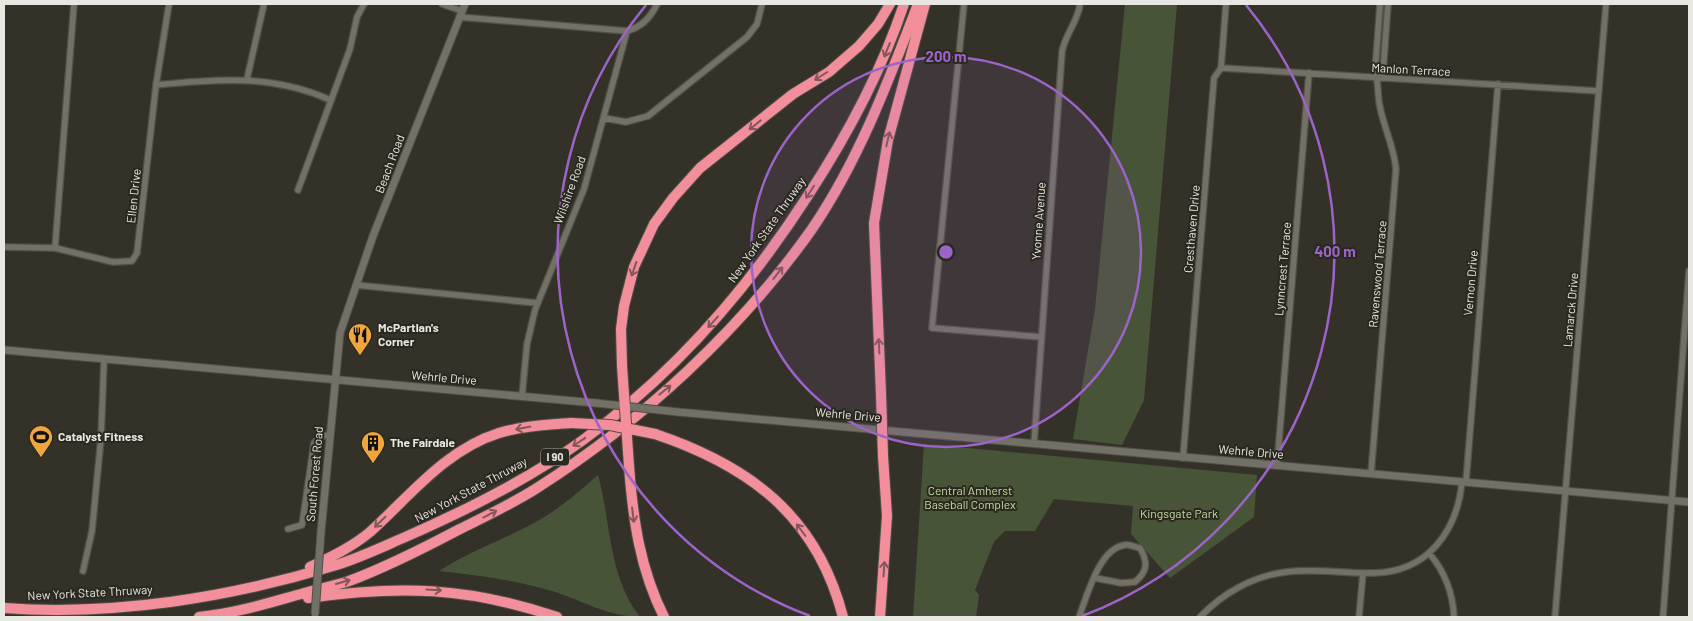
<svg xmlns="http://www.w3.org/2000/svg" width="1693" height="621" font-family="Barlow,sans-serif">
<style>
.green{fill:#485437}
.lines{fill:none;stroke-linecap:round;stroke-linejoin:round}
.minor-casing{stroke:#514f47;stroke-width:8}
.tertiary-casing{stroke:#514f47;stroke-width:9}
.motorway-casing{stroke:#514f47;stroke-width:12}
.minor{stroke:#737166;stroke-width:5.5}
.tertiary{stroke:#737166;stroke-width:7}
.motorway{stroke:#f28f9b;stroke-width:10}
.tertiary-bridge-casing{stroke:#514f47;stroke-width:9;stroke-linecap:butt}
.motorway-bridge-casing{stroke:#514f47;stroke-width:12;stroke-linecap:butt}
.tertiary-bridge{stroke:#737166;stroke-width:7}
.motorway-bridge{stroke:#f28f9b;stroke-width:10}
.oneway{stroke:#845657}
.ring{fill:none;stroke:#9c64c9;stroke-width:2.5}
.labels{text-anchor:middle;stroke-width:4;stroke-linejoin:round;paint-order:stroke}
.shield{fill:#2a281f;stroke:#afaea7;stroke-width:1}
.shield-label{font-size:11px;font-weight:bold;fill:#e8e7e1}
.street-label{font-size:12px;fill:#e8e7e1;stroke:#2a281f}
.poi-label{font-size:12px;font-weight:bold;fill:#e8e7e1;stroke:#2a281f;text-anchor:start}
.park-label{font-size:12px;fill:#c3dca2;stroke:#2a281f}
.centre{fill:#9c64c9;stroke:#2a281f;stroke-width:2.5}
.ring-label{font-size:15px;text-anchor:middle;font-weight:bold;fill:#9c64c9;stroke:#2a281f;stroke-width:4;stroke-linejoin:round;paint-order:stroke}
</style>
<rect width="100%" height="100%" fill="#343228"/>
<path class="green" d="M 1125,4 L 1177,4 L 1144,400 L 1122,445 L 1073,439 L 1095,309 Z
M 924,444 L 1257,475 L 1254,517 L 1170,578 L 1131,534 L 1133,506 L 1054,499 L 1035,531 L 1005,531 L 994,542 L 975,590 L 979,595 L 976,617 L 913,617 Z
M 598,475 C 611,522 608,576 640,617 C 609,617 581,600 552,591 C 515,580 477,575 439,571 C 473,549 512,537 546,516 C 565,504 581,490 598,475 Z"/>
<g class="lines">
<g class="minor-casing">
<path id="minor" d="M 442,4 L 462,11
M 964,4 L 932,328 L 1041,337
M 459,17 L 627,31
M 1221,68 L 1599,91
M 1378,78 L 1383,73 L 1388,4
M 247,79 L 264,4
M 156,85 C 216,79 273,74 330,100
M 604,118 L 626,122 L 648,116 L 747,37 L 757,24 L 762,4
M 298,190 L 350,49 L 357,17 L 364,4
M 4,247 L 55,248 L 113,262 L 132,261 L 137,253 L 156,85 L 169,4
M 55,248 L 74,4
M 356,285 L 537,303
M 522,396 L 527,344 L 535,310 L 584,189 L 627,31 C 642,27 651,17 657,4
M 1034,444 L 1062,52 C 1065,34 1078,22 1080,4
M 1183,458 L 1214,78 L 1221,68 L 1226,4
M 1277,466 L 1309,73
M 1371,474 L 1396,169 C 1394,147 1384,128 1380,107 C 1377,95 1379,82 1375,72 L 1380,4
M 1466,482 L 1498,84
M 288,529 L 302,525 L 314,443 L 321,436 L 330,435
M 1429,553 C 1445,572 1453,593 1454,617
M 83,571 L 92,531 L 101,438 L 104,360
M 1079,617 C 1087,596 1099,548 1125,545 C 1129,544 1135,547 1140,548 C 1148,562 1148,571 1135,582 L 1121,583 L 1095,578
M 1200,617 C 1223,593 1253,576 1286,572 C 1315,568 1344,574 1374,573 C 1427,572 1457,532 1462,482
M 1359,617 L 1363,573
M 1555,617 L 1606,4
M 1663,617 L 1689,271"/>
</g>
<g class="tertiary-casing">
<path id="tertiary" d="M 4,350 L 596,403
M 678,412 L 1689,502
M 321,532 L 340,333 L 373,236 L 465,4"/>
</g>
<g class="motorway-casing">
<path id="motorway" d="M 622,366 L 621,329 L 624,306 L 634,267 L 654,224 L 673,198 L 700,168 L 793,94 L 829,72 L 859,46 L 878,24 L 890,4
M 881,394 L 874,223 L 888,140 L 925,4
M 655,434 C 750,466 817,516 843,617
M 629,466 C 633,520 640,569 664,617
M 310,567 C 331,557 352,547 370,532 C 410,496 445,450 499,433 C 522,426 547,425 571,423
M 308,598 C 400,585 468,587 557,617
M 4,608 C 113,616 228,598 333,566 C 357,559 380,548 403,538 C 465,511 528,480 583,440 C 673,375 747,290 807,197 C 847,136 881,73 904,4
M 199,617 C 233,614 268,603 301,594 C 317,589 334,586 349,581 C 387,567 422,549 458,530 C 484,517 512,504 537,488 C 642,421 740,331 812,229 C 859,160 888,82 918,4
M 880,617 L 887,516 L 883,456"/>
</g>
<use href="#minor" class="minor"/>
<use href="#tertiary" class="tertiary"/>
<use href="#motorway" class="motorway"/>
<g class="tertiary-bridge-casing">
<path id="tertiary-bridge" d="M 596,403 L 678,412
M 315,614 L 321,532"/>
</g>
<g class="motorway-bridge-casing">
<path id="motorway-bridge" d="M 622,366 L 629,466
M 881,394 L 883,456
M 571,423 L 610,425 L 655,434"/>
</g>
<use href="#tertiary-bridge" class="tertiary-bridge"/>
<use href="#motorway-bridge" class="motorway-bridge"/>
</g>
<defs><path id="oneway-shaft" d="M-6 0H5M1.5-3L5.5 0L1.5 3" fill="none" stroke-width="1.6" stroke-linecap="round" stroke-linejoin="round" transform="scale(1.25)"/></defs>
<g class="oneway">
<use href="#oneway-shaft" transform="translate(887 50) rotate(112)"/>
<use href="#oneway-shaft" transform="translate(821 76) rotate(148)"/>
<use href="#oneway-shaft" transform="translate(755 125) rotate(141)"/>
<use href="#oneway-shaft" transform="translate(888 139) rotate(-77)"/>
<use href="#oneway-shaft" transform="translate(810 192) rotate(123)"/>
<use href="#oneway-shaft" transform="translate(634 269) rotate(109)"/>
<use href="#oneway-shaft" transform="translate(778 273) rotate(-52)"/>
<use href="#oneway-shaft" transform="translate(713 322) rotate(132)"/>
<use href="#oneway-shaft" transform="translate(879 346) rotate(-93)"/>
<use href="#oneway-shaft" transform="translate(665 390) rotate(-39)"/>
<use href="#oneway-shaft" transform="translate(523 428) rotate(169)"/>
<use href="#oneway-shaft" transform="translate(579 442) rotate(146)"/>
<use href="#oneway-shaft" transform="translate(490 514) rotate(-28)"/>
<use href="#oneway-shaft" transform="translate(633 515) rotate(83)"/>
<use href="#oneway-shaft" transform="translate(380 522) rotate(136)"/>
<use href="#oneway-shaft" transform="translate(801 530) rotate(-127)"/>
<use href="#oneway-shaft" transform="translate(884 569) rotate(-86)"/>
<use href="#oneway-shaft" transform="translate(343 582) rotate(-16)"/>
<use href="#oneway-shaft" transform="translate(434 590) rotate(3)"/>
</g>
<circle cx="946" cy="252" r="195" fill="#9c64c9" fill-opacity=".12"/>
<g class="ring">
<circle cx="946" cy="252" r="195"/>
<path d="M810 616A389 389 0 0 1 646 5M1246 5A389 389 0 0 1 1082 616"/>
</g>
<defs>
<g id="restaurant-pin" transform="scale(1.25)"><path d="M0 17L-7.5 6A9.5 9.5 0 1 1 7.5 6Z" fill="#f0a63e" stroke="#2a281f"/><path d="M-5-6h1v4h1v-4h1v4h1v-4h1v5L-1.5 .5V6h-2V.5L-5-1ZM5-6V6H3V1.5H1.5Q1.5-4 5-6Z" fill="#111"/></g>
<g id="stadium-pin" transform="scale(1.25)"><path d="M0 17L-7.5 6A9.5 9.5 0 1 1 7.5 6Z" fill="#f0a63e" stroke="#2a281f"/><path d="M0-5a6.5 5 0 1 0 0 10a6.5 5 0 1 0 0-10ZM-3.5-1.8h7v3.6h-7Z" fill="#111"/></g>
<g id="building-pin" transform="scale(1.25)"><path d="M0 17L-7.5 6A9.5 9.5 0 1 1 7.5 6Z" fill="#f0a63e" stroke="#2a281f"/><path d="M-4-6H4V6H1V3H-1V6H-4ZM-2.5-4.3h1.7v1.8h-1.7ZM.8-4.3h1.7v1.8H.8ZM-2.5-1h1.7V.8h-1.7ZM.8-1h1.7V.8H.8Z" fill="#111"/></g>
</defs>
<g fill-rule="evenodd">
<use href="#restaurant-pin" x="360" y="335"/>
<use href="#stadium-pin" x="41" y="437"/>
<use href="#building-pin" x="373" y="443"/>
</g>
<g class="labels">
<rect class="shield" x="541" y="448.5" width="28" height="17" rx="4"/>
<g class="shield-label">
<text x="555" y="461">I 90</text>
</g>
<g class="street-label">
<text transform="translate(1411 70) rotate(3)" y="4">Manlon Terrace</text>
<text transform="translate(390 164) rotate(-69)" y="4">Beach Road</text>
<text transform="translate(570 190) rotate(-70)" y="4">Wilshire Road</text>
<text transform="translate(134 196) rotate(-84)" y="4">Ellen Drive</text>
<text transform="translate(1039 221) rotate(-86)" y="4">Yvonne Avenue</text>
<text transform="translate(1192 229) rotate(-85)" y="4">Cresthaven Drive</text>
<text transform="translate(767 230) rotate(-55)" y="4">New York State Thruway</text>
<text transform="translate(1283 269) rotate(-85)" y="4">Lynncrest Terrace</text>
<text transform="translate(1378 274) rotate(-85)" y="4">Ravenswood Terrace</text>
<text transform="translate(1471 283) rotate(-85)" y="4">Vernon Drive</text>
<text transform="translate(1571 310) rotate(-85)" y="4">Lamarck Drive</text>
<text transform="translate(444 378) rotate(5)" y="4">Wehrle Drive</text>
<text transform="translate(848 415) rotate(5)" y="4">Wehrle Drive</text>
<text transform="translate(1251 452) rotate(5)" y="4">Wehrle Drive</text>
<text transform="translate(315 474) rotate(-85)" y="4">South Forest Road</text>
<text transform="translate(471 490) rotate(-28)" y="4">New York State Thruway</text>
<text transform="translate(90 593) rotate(-3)" y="4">New York State Thruway</text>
</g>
<g class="poi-label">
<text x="378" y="332">McPartlan's<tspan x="378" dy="14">Corner</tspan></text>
<text x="58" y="441">Catalyst Fitness</text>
<text x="390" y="447">The Fairdale</text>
</g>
<g class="park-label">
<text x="970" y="495">Central Amherst<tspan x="970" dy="14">Baseball Complex</tspan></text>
<text x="1179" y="518">Kingsgate Park</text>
</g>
</g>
<circle cx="946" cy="252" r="8" class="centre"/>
<g class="ring-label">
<text x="946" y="62">200 m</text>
<text x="1335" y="257">400 m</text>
</g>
<rect width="1693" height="621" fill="none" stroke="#e8e7e1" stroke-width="10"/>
</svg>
